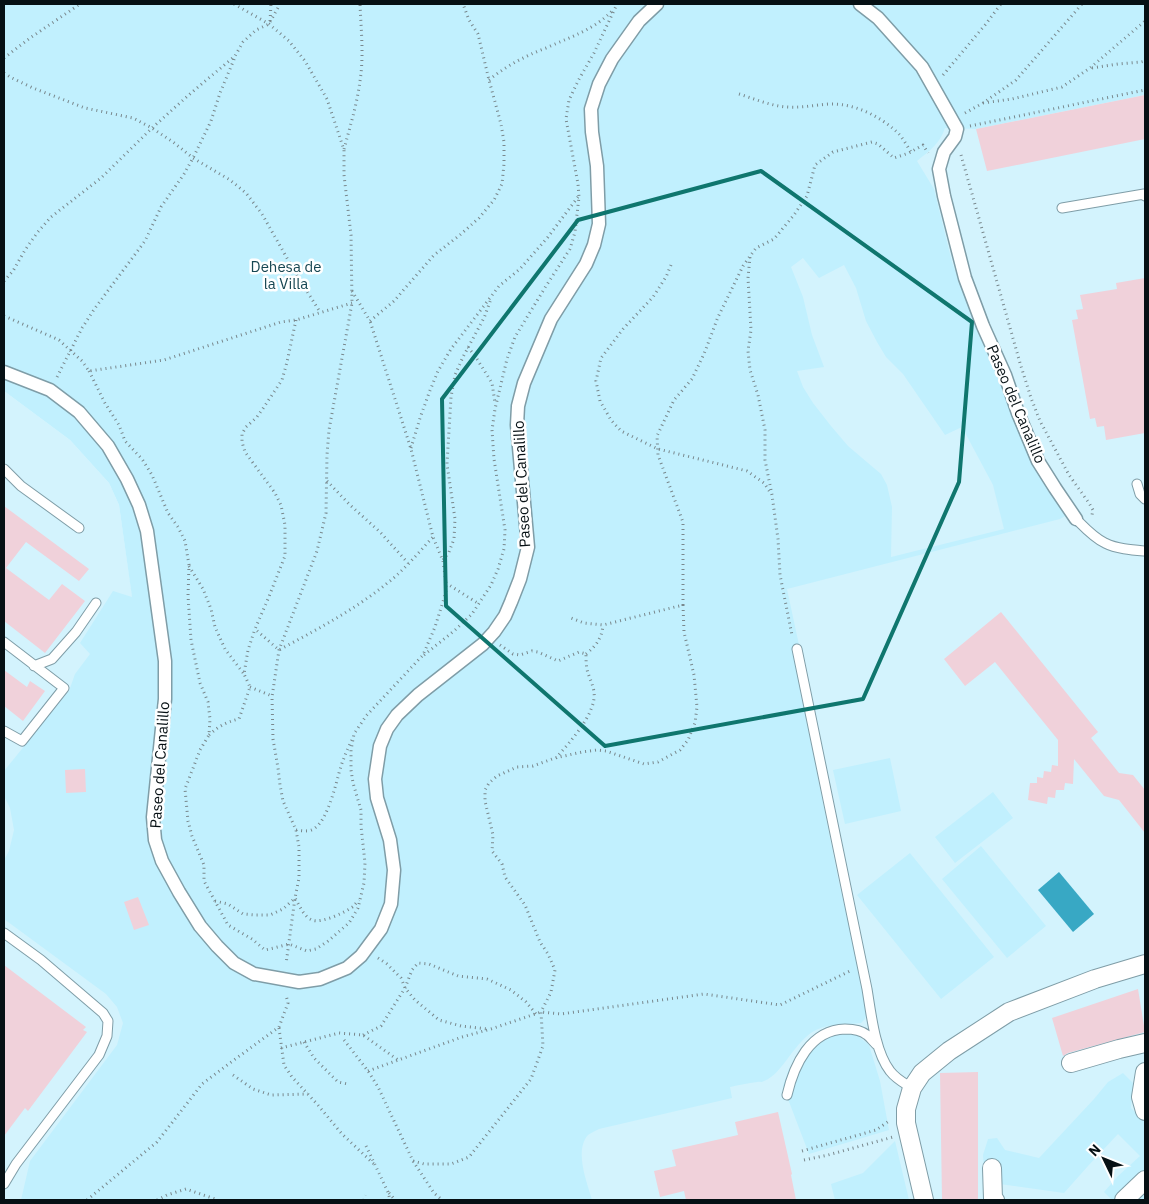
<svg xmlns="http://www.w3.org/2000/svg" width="1149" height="1204" font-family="'IBM Plex Sans',sans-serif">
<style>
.built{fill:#d3f3fd}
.green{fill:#c1f0fe;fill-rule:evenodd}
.water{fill:#38a8c4}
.building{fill:#f0d1da}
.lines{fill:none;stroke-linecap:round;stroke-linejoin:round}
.service-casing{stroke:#7f9da7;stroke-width:11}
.pedestrian-casing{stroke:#7f9da7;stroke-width:15}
.minor-casing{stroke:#7f9da7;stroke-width:20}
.path{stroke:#79888d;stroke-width:3;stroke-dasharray:1 4;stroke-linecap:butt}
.service{stroke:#fff;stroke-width:9}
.pedestrian{stroke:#fff;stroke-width:12}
.minor{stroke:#fff;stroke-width:18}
.marked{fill:none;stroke:#0f766e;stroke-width:4;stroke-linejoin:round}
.labels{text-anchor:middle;stroke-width:5;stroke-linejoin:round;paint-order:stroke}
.park-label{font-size:15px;fill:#164652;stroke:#fff}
.street-label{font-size:15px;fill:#061014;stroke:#fff}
</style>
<rect width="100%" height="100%" fill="#e6f9ff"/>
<path class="built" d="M 624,58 L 976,129 L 1145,95 L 1145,1200 L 4,1200 L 4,391 L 70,440 L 109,483 L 119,505 L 147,700 L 606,95 L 615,75 Z"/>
<path class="green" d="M 4,4 L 1145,4 L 1145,95 L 976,129 L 945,128 C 940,144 929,151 917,161 L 934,189 L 952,262 L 968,307 L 1067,515 L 1060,519 L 787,589 L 799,645 L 792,648 L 838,878 L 868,1009 L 865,1019 L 861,1023 C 846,1025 830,1023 816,1030 C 794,1041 783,1074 764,1081 C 760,1083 761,1081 757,1082 C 748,1083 739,1085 730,1087 L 732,1098 L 599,1129 C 595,1131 591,1133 588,1135 C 574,1151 587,1182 592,1200 L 21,1200 L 30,1161 L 117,1045 L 123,1023 L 117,1007 L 106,994 L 4,919 L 4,860 L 9,851 L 14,830 L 10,808 L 4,796 L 4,771 L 69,691 L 75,674 L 90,654 L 80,643 L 113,591 L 132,597 L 119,505 L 109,483 L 70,440 L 4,391 ZM 803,258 L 819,278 L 844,265 L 856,288 L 866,321 L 877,342 L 886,357 L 903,374 L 945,435 L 962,427 L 993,485 L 1004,529 L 891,557 L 892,507 L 887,485 L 881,474 L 848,446 L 831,426 L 813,403 L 803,387 L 797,371 L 824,367 L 812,335 L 803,297 L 791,267 Z
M 890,758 L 901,811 L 845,824 L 833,770 Z
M 993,792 L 1013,818 L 955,863 L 935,837 Z
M 981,846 L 1046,926 L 1007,958 L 942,879 Z
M 910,853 L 994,957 L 941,999 L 857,895 Z
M 854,1033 L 869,1045 L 880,1081 L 889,1130 L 809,1154 L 783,1086 L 789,1069 L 828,1037 Z
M 1123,1073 L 1133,1083 L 1131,1108 L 1142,1119 L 1145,1117 L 1145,1200 L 1112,1200 L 1104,1192 L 1118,1176 L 1140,1156 L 1118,1134 L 1088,1166 L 1064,1193 L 985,1182 L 983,1155 L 988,1139 L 997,1138 L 1005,1150 L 1039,1158 L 1094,1099 L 1108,1082 Z
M 895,1141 L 909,1200 L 835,1200 L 831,1184 L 863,1173 Z"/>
<path class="water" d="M 1059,872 L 1094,914 L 1073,932 L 1038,890 Z"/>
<path class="building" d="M 1145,95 L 1145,139 L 987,171 L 976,129 Z
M 1145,278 L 1145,433 L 1106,440 L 1104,426 L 1097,427 L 1095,418 L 1090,419 L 1072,320 L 1078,319 L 1076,310 L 1083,309 L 1080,295 L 1117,289 L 1116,283 Z
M 4,506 L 89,569 L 79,581 L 26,542 L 6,568 L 49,600 L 62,584 L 85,601 L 45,653 L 4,621 Z
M 1001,612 L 1098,732 L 1091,738 L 1119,773 L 1133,775 L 1145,790 L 1145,833 L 1119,800 L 1104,796 L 1074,759 L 1073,784 L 1065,783 L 1064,790 L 1056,790 L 1055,798 L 1048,797 L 1047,804 L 1028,800 L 1030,783 L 1037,783 L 1037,777 L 1043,778 L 1044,771 L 1051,772 L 1052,765 L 1058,766 L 1058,740 L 995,662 L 965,686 L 944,659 Z
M 4,670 L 27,687 L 30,681 L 45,691 L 23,721 L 4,706 Z
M 85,769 L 86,792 L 66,793 L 65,770 Z
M 138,897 L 149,925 L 134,930 L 124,902 Z
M 4,965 L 86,1027 L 83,1030 L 87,1032 L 28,1111 L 25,1108 L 4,1136 Z
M 1138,989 L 1145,1032 L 1068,1053 L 1063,1056 L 1052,1018 Z
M 978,1072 L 978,1200 L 942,1200 L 940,1073 Z
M 778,1112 L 792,1174 L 791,1175 L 796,1200 L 686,1200 L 684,1191 L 660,1197 L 654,1171 L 676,1166 L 672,1150 L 738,1135 L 735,1122 Z"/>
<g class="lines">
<g class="service-casing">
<path id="service" d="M 1062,208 L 1144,194 L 1145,196
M 4,469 L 21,486 L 79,528
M 1137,484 L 1140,494 L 1145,499
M 1076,519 C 1085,528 1094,538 1105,543 C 1117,549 1132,550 1145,551
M 4,642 L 64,688 L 22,741 L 4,731
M 797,649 L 867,989 C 871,1013 875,1052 890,1071 C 896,1079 904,1083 912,1088
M 34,666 L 52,659 L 76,632 L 96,603
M 4,933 L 41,960 L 103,1013 L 108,1021 L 107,1036 L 99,1055 L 16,1164 L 4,1184
M 787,1095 C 794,1065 810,1030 845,1029 C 852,1029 861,1030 867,1035 C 871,1038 874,1043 878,1046"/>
</g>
<g class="pedestrian-casing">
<path id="pedestrian" d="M 860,4 L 878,18 L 922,67 L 957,129 L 955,137 L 944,152 L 939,169 L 944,196 L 965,278 L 983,326 L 1005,375 L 1018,413 L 1038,461 L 1055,488 L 1076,519
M 4,372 L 50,390 L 79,412 L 108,446 L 127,479 L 139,505 L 147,531 L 165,661 L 165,699 L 153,817 L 155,840 L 162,861 L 179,892 L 200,926 L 217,946 L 234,963 L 254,974 L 299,982 L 320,979 L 347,968 L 361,956 L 381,929 L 391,904 L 394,870 L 390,840 L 377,798 L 375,779 L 380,746 L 387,729 L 397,715 L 418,695 L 483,644 L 494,632 L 505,616 L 511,602 L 520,579 L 528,547 L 517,425 L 518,406 L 524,383 L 551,319 L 586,264 L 594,245 L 599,224 L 597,166 L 592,132 L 591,109 L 599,84 L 612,59 L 639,21 L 657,4"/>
</g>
<g class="minor-casing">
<path id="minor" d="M 1071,1063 L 1119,1049 L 1145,1043
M 1145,1072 L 1141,1097 L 1145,1111
M 992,1168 L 993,1199 L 995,1200
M 924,1200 L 906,1123 L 906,1109 L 912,1088 L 922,1073 L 949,1051 L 1009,1012 L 1095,979 L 1145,964
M 1124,1200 L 1145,1180"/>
</g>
<path class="path" d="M 234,4 L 269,24 L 289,41 L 305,61 L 327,99 L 344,150 L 344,175 L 351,235 L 352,303 L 329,430 L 327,455 L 326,513 L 317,551 L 279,650 L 272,697 L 273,739 L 278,768 L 280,785 L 283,801 L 296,830 L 299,847 L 299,878 L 295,898 L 286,964
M 270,21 L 271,4
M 4,58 L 30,38 L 80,4
M 1092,68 L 1118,64 L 1141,62 L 1145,61
M 4,73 L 12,78 L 33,88 L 85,108 L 133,118 L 152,128 L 173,142 L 193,158 L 230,180 L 246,193 L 262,214 L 296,274 L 320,312
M 943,75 L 985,25 L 1001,4
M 489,80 C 506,66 525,56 546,48 C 570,37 594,30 613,10
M 739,94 C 755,99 771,106 787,107 C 802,108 815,105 829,104 C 854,103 880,116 898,133 C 903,138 907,146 911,152
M 983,103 L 1012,99 L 1062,87 L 1090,68 L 1145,21
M 965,113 L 983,103 L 1016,80 L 1082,4
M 970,126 L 1145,90
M 344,149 C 350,127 357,104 360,81 C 364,56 361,29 360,4
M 961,155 L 1020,363 L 1031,398 L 1040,421 L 1069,475 L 1089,503 L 1093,510 L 1092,515
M 750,257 L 748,278 L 751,330 L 748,351 L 750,370 L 758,395 L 765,430 L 765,460 L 772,495 L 778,539 L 780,575 L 792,635
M 671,265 L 666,277 L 653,297 L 623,329 L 601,358 L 596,381 L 600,401 L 611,420 L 621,431 L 658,449 L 715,463 L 747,471 L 764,483 L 770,492
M 4,281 L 13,271 L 25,250 L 37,233 L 51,217 L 101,178 L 152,128 L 191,93 L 235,56 L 243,42 L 256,30 L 269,24 L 280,4
M 352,291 L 370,321 L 394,301 L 434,255 L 460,235 L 479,218 L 494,200 L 502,184 L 504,164 L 504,142 L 501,124 L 489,80 L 478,34 L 469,20 L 463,4
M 4,316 L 59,340 L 82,361 L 89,371 L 164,360 L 281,322 L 296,320 L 352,303
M 296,320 L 287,362 L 282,380 L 264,407 L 257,417 L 246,427 L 242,434 L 242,442 L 245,452 L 275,493 L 281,505 L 285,525 L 285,556 L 268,599 L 255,629 L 279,650 C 318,629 356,609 390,581 C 406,568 419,552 433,537
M 468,347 L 477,359 L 492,383 L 495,403
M 89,371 L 105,403 L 119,425 L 125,441 L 142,459 L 152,475 L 168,513 L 178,527 L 185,541 L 189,565 L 188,596 L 191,640 L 200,683 L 208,702 L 210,719 L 209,735 L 200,750 L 185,789 L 188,821 L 192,836 L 204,865 L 204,881 L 228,925 L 252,939 L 265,950 L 274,948 L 289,944 L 307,951 L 316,949 L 328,941 L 349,923 L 358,908 L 364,883 L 365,863 L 361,826 L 361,810 L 353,783 L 351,770 L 351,750 L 354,734 L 366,716 L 423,655 L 435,627 L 446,592 L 446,583 L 443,561 L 433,537 L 411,449 L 370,321
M 57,377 L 82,328 L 95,308 L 145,241 L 161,207 L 184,174 L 193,158 L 211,121 L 220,93 L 235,57
M 411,448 L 420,418 L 429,393 L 438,371 L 451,349 L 499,286 L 520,269 L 548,237 L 578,197
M 327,481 L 350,505 L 380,532 L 408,563
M 443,560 L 449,552 L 454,539 L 455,519 L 447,464 L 451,397 L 455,375 L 463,357 L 484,318 L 491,299
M 189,566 L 203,589 L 211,609 L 215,627 L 225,649 L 244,674
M 446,583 L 479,604
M 683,605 L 683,522 L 658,455 L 657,436 L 674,400 L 692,379 L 704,354 L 718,317 L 743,266 L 756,248 L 774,239 L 794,215 L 807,196 L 815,165 L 833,152 L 872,142 L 878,144 L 894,158 L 909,153 L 923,145 L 928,153
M 500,645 L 513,654 L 520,655 L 532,651 L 538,652 L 558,661 L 579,652 L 586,654 C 586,660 586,667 588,673 C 590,679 593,685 594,692 C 597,713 569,743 556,758
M 586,654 C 596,646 602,638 603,625
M 424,655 L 454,631 L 472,614 L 491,585 L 498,569 L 504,549 L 505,530 L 494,459 L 492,430 L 495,409 L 507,359 L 515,337 L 546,286 L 570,249 L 575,232 L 579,197 L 578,184 L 566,119 L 569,100 L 578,81 L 594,53 L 617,4
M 250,687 L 272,696
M 209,735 C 219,726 226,722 239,719 L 250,687 L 244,674 L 248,650 L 255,629
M 296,830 C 303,831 310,832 315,828 C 327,819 334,791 338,777 C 341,764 346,752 352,740
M 215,901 L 228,904 L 243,914 L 256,915 L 270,915 L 283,909 L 295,898 C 299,905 304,917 312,920 C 321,924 346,912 354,906 C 354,905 359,900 359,900
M 378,958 L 387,964 L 401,978 L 405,988 L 415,1000 L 439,1020 L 461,1026 L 488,1029
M 279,1028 L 284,1065 L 292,1077 L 317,1104 L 342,1134 L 376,1166
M 363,1035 L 381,1026 L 405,988 L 412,970 L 418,963 L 429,964 L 458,976 L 487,979 L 511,990 L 526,1002 L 536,1014
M 344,1040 L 368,1071 L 378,1087 L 413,1161 L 434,1193 L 442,1200
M 304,1042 L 314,1058 L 338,1082 L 348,1084
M 281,1048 L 339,1033 L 363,1035 L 398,1060
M 368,1071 L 462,1037 L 491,1029 L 541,1012 L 561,1014 L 704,994 L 780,1005 L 850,971
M 233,1075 L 253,1089 L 271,1095 L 308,1094
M 366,1146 L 388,1192 L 390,1200
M 802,1151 L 876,1130 L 889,1121
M 804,1160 L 828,1155 L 893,1137
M 413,1161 L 424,1164 L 451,1164 L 469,1157 L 531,1079 L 543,1046 L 541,1012 L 551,992 L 555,970 L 548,954 L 540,942 L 525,905 L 505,877 L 502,864 L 492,851 L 493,835 L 485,801 L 485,790 L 489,783 L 497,776 L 517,767 L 533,766 L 555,758 L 582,752 L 597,750 L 606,751 L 644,764 L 658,762 L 680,750 L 688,740 L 695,723 L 697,707 L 694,675 L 684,632 L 683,605 L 603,625 L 584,623 L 571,618
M 389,1193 L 395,1200
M 87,1200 L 157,1142 L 202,1084 L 234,1060 L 279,1027 L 288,1003 L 286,995
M 157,1200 L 167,1195 L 186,1189 L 218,1200
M 364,1200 L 365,1195"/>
<use href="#service" class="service"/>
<use href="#pedestrian" class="pedestrian"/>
<use href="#minor" class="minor"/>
</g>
<path class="marked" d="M 761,171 L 972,322 L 959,482 L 863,699 L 605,746 L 446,606 L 442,399 L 578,220 Z"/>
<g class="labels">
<g class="park-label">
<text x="286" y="272">Dehesa de<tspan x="286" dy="17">la Villa</tspan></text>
</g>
<g class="street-label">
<text transform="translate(1016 404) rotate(67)" y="5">Paseo del Canalillo</text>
<text transform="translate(522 484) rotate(-93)" y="5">Paseo del Canalillo</text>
<text transform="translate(160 765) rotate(-86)" y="5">Paseo del Canalillo</text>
</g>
</g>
<rect width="1149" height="1204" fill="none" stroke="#061014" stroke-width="10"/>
<g transform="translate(1104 1159) rotate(313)" stroke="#ffffff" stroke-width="4" paint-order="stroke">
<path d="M0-4L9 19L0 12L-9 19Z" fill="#061014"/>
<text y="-8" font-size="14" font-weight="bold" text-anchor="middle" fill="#061014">N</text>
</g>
</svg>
